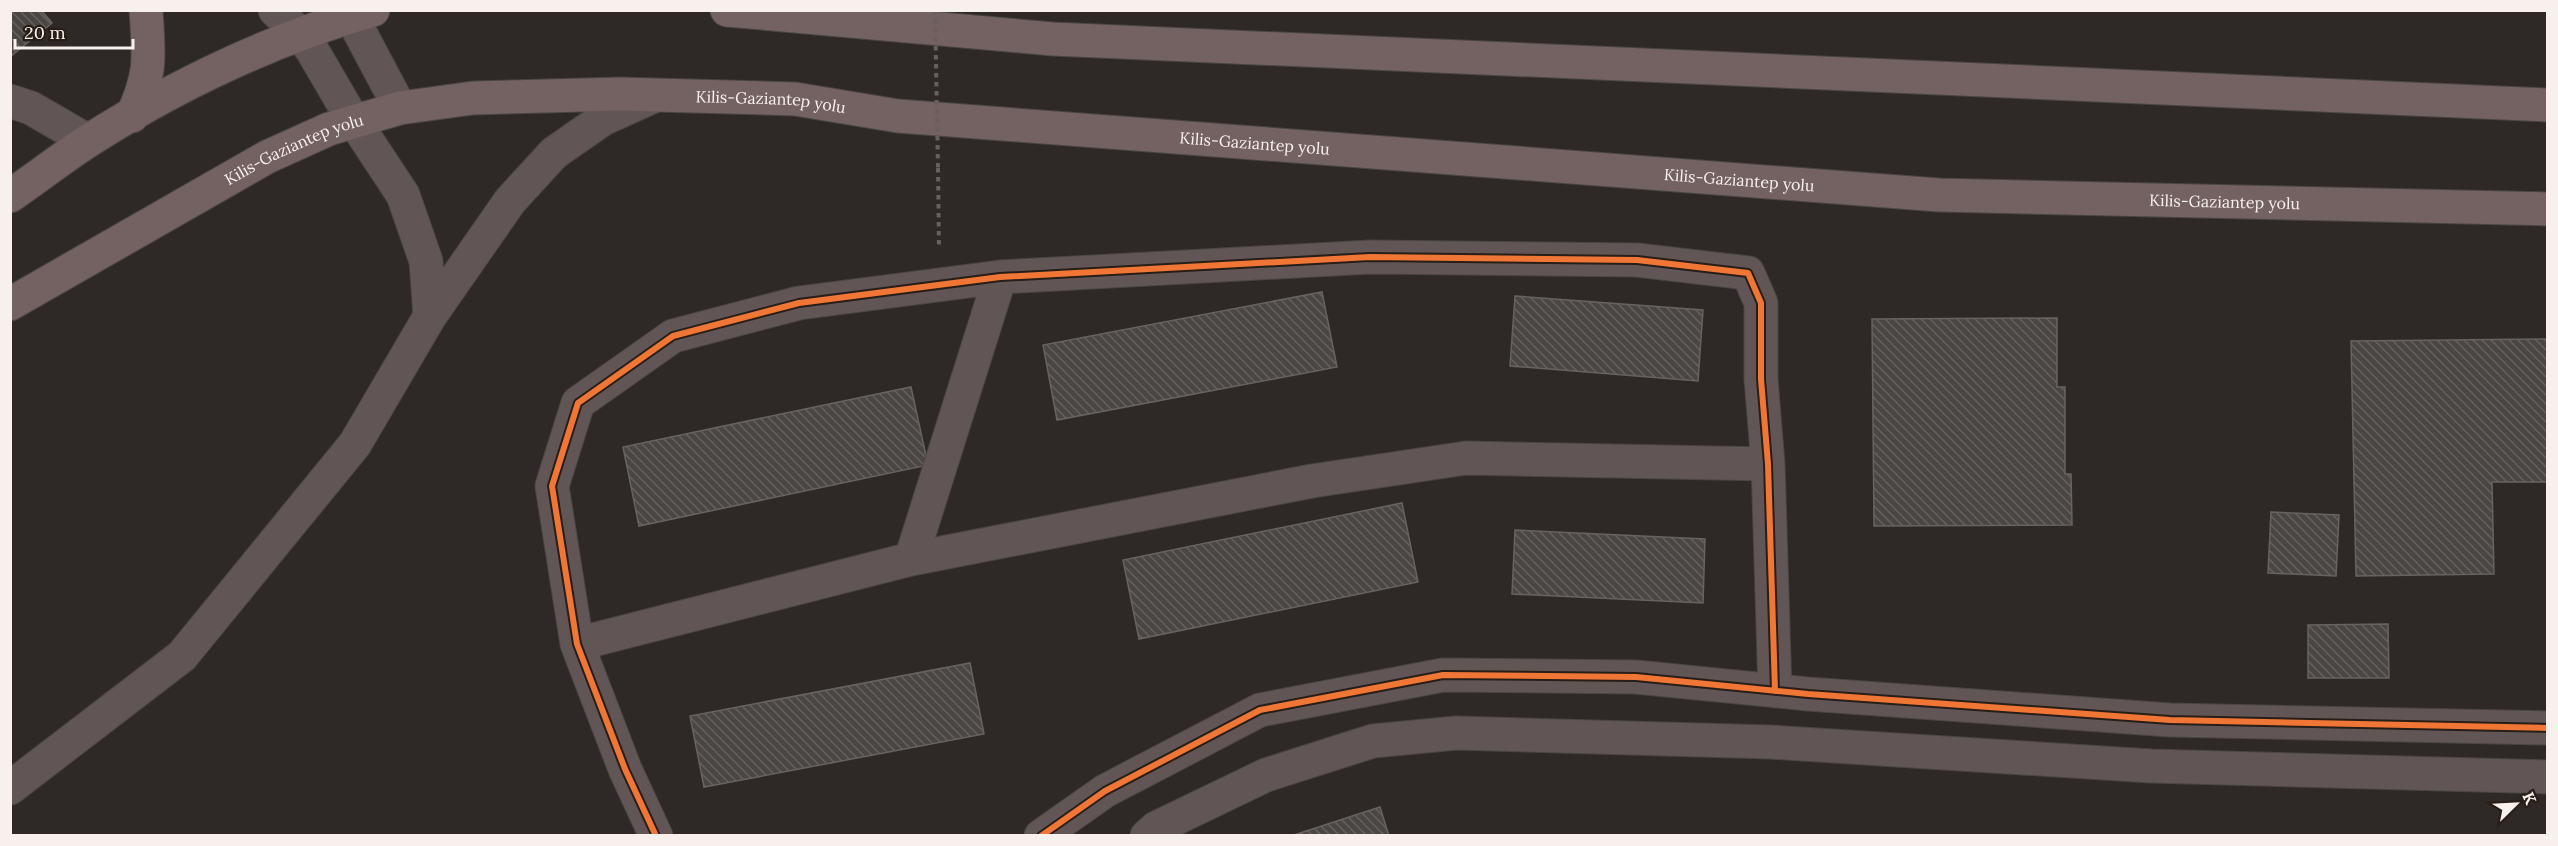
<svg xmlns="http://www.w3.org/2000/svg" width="2558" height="846" font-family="Lora,serif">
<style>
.building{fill:url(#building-back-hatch);stroke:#686360;stroke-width:1.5}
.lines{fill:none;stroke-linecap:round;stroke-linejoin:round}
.minor-casing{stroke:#494543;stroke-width:35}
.highway-casing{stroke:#494543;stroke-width:35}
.path{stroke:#685f5e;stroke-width:4;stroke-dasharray:4.5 4.5;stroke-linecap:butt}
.minor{stroke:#625555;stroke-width:33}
.highway{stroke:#746162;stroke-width:33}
.path-bridge{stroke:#685f5e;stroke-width:4;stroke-dasharray:4.5 4.5;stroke-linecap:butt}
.cycleway-casing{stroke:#281e18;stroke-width:10}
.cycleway{stroke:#f07635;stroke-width:6}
.labels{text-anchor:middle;stroke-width:4.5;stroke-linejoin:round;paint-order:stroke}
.street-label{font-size:16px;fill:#f7f0ec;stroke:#281e18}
</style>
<defs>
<pattern id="building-back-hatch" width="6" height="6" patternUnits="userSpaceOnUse" patternTransform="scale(1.5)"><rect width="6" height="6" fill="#4a4643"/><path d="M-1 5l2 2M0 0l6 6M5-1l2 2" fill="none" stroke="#65615e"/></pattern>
</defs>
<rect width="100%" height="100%" fill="#2e2926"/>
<path class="building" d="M 10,10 L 41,10 L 52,23 L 10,57 Z
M 1322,292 L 1337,367 L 1057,420 L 1043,345 Z
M 1515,296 L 1703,310 L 1698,381 L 1510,366 Z
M 2057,318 L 2057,387 L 2065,387 L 2065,474 L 2071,474 L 2072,525 L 1874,526 L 1872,319 Z
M 2548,339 L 2548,482 L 2492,482 L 2494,574 L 2356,576 L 2351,341 Z
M 911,387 L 928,465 L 639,526 L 623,447 Z
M 1402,503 L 1418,582 L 1139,639 L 1123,560 Z
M 2271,512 L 2339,515 L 2336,576 L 2268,573 Z
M 1515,530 L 1705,539 L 1703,603 L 1512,594 Z
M 2388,624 L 2389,678 L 2308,678 L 2308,625 Z
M 970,663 L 984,734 L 704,787 L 690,716 Z
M 1380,807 L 1389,836 L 1291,836 Z"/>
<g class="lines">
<g class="minor-casing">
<path id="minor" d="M 275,10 L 300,34 L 312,50 L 347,110 L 403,195 L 426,261 L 430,316
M 348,10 L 400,108
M 10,101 L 31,108 L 88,141
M 911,559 L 1000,277
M 577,644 L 911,559 L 1312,481 L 1466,458 L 1768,464
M 10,788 L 182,656 L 355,444 L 430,316 L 510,201 L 554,153 L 603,119 L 654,96
M 656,836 L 625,769 L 577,644 L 552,486 L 578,403 L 673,336 L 799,303 L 1000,277 L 1370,257 L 1637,260 L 1748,273 L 1761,303 L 1761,379 L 1768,464 L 1775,691
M 1041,836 L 1105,791 L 1260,710 L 1443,675 L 1636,677 L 1808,694 L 2170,720 L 2548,728
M 1147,836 L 1156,828 L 1266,775 L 1373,741 L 1456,733 L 1770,742 L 2151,766 L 2548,777"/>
</g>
<g class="highway-casing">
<g id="highway">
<path d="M 727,10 L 1053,39 L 2548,105"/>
<path d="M 132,116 C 152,73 149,57 146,10"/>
<path d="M 10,196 C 36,178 62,158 88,141 C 176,85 273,39 373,10"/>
<path id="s1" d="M 10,304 L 267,157 L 329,129 L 400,108 L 473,98 L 620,94 L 795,99 L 898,116 L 1939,195 L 2548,209"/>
</g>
</g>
<path class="path" d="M 938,168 L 939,248"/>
<use href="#minor" class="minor"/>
<use href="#highway" class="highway"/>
<path class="path-bridge" d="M 935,10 L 938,168"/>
<g class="cycleway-casing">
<path id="cycleway" d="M 656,836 L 625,769 L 577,644 L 552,486 L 578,403 L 673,336 L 799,303 L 1000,277 L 1370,257 L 1637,260 L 1748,273 L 1761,303 L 1761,379 L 1768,464 L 1775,691
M 1041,836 L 1105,791 L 1260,710 L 1443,675 L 1636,677 L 1808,694 L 2170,720 L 2548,728"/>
</g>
<use href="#cycleway" class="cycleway"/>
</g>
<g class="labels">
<g class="street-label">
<text dy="6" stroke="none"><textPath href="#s1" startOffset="810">Kilis-Gaziantep yolu</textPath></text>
<text dy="6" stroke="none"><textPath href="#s1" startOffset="1296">Kilis-Gaziantep yolu</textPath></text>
<text dy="6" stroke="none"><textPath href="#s1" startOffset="324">Kilis-Gaziantep yolu</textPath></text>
<text dy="6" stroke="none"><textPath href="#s1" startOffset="1782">Kilis-Gaziantep yolu</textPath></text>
<text dy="6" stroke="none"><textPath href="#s1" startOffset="2268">Kilis-Gaziantep yolu</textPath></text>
</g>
</g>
<rect width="2558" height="846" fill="none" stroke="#f7f0ec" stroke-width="24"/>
<g transform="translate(2516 804) rotate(66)" stroke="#281e18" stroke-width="4.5" paint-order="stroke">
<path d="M0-4.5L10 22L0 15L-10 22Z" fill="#f7f0ec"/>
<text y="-9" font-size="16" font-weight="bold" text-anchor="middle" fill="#f7f0ec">K</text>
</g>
<path d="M15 39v9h118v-9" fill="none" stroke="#f7f0ec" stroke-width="3"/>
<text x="24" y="39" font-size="18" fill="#f7f0ec" stroke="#281e18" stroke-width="4.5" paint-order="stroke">20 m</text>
</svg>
